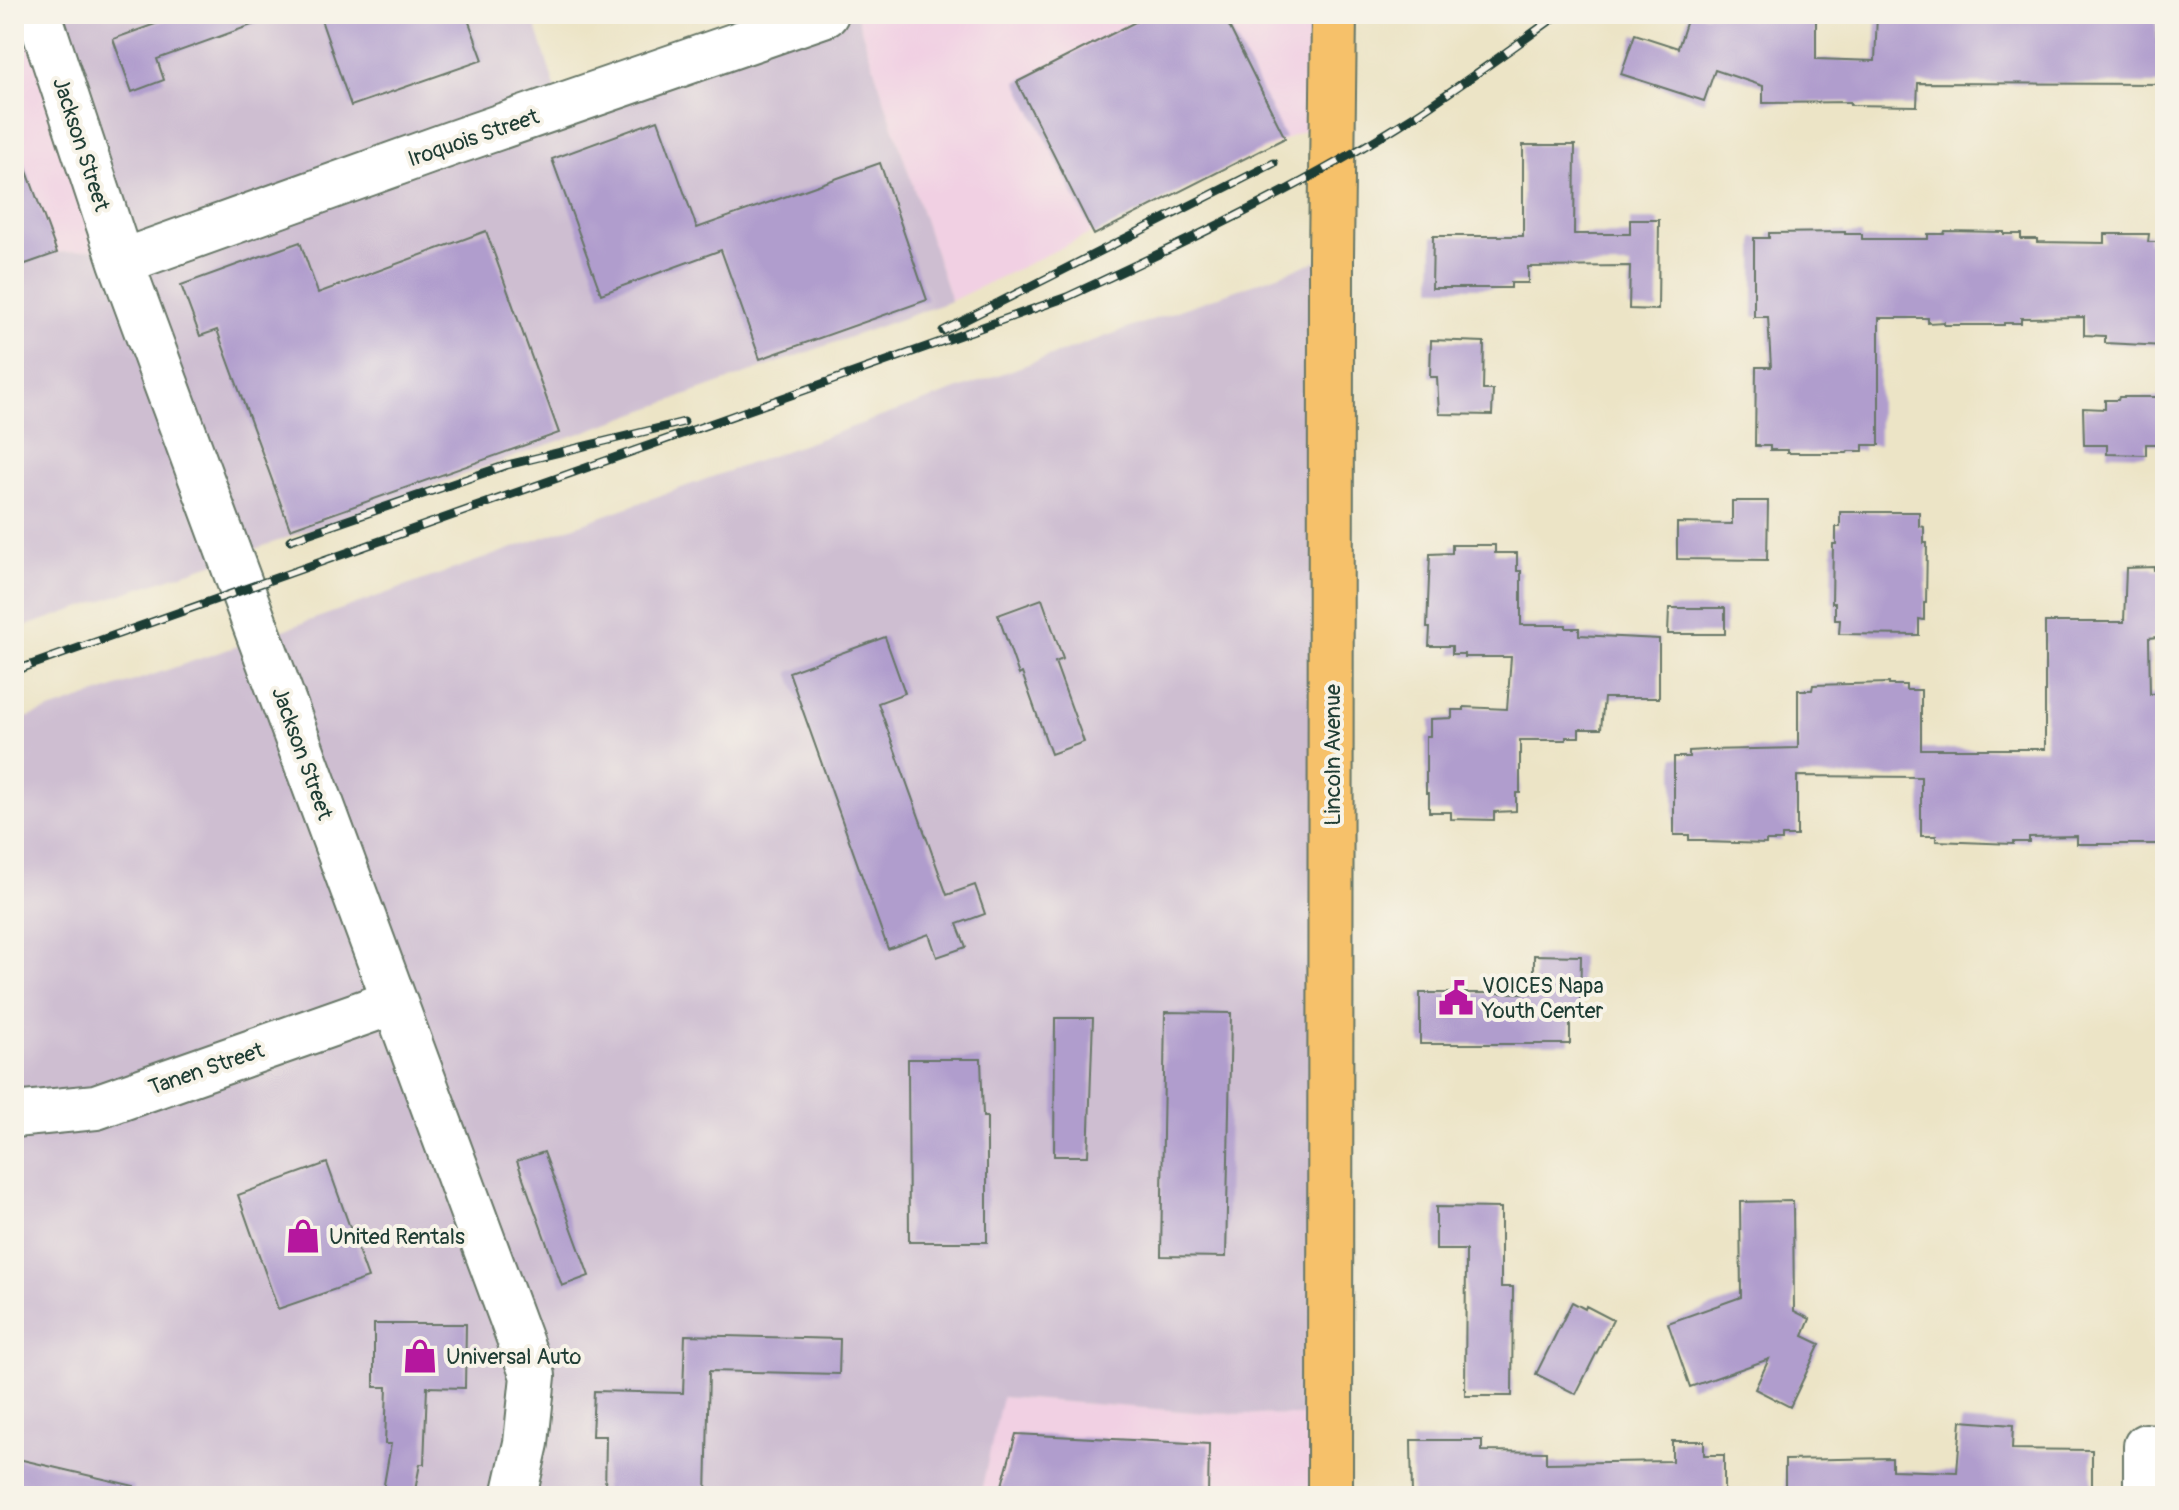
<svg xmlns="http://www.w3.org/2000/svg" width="2179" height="1510" font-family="Pangolin,sans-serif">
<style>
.built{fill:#f1d0e3}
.industrial{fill:#cebed1}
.building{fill:#b09dcd}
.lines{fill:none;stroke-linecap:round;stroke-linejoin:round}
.minor-casing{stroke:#677767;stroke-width:48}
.major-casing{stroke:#677767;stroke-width:48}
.minor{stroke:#fff;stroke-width:44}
.major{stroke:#f6c16b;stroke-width:44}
.rail-casing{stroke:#1f3d34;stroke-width:9}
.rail{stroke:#f7f3e8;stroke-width:6;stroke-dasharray:18;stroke-linecap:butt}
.labels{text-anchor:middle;stroke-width:8;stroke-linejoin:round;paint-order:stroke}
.street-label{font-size:22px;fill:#1f3d34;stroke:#f7f3e8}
.poi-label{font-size:22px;fill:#1f3d34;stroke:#f7f3e8;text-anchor:start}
</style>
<rect width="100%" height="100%" fill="#f7f3e8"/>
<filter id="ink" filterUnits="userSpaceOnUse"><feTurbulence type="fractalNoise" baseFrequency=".0125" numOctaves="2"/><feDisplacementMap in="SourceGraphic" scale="16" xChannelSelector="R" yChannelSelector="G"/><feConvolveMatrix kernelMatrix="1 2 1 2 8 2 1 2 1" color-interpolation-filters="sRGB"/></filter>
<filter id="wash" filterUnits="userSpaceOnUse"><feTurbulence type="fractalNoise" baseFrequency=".006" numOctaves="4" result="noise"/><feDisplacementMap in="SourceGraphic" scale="32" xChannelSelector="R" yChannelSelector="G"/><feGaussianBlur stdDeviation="1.8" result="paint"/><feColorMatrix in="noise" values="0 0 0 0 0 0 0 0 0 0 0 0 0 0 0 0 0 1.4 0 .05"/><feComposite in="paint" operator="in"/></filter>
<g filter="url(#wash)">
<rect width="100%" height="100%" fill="#ece4c6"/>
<path class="built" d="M 14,14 L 39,14 L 116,247 L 57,253 L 14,268 Z
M 856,14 L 1334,14 L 1334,116 L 951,301 Z
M 1001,1397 L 1208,1413 L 1329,1416 L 1330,1496 L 980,1496 Z"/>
<path class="industrial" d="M 39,14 L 532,14 L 561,106 L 826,14 L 856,14 L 951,301 L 230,558 L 14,630 L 14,268 L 57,253 L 115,247 Z
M 1331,256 L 1329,1416 L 1208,1413 L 1002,1397 L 980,1496 L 14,1496 L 14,722 L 261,638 Z"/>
<g id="blocks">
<path class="building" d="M 183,14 L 274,14 L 274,17 L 157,59 L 164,80 L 132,92 L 113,39 Z
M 319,14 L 466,14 L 483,60 L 351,106 Z
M 1151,14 L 1223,14 L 1285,138 L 1094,235 L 1017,82 Z
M 1689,14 L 1816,15 L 1816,59 L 1875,61 L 1877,15 L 1961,18 L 1961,14 L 2156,14 L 2157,41 L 2165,41 L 2165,84 L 1918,83 L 1917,106 L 1850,105 L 1850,102 L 1763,103 L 1763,86 L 1715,70 L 1704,101 L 1621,74 L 1635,34 L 1678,48 Z
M 658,120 L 697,228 L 880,163 L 927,300 L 760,359 L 721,250 L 601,294 L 552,159 Z
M 17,144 L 57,253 L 14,268 L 14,145 Z
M 1523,145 L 1575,145 L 1574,234 L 1630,234 L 1630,220 L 1659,220 L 1658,310 L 1629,309 L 1630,266 L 1528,267 L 1528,283 L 1511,283 L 1511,288 L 1432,288 L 1433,236 L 1523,236 Z
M 486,231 L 559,433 L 290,529 L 217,330 L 200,336 L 181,285 L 300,242 L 318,293 Z
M 1945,231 L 2004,232 L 2004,234 L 2021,234 L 2021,239 L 2037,239 L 2037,242 L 2105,243 L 2105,234 L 2149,234 L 2148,242 L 2165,242 L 2165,346 L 2105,343 L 2105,336 L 2084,335 L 2084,317 L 2021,318 L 2021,323 L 2004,323 L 2004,325 L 1944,325 L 1944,322 L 1928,323 L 1928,318 L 1879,318 L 1879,445 L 1863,445 L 1863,451 L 1848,451 L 1847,453 L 1787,453 L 1787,450 L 1770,450 L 1770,446 L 1755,446 L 1756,367 L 1771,367 L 1768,317 L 1754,317 L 1754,238 L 1769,238 L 1769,233 L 1845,232 L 1845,234 L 1862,234 L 1862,239 L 1928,239 L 1928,234 L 1944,234 Z
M 1431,340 L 1484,342 L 1483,390 L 1493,390 L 1492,415 L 1439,414 L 1437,377 L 1430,377 Z
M 2119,397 L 2165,397 L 2165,444 L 2146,444 L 2146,455 L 2107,454 L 2107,445 L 2084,445 L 2083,408 L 2105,409 L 2105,400 L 2118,400 Z
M 1732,501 L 1768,501 L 1767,560 L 1677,559 L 1677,523 L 1732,524 Z
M 1840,512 L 1919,512 L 1919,526 L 1924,527 L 1924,543 L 1927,543 L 1926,603 L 1924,603 L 1924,620 L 1919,619 L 1919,635 L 1839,634 L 1840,620 L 1835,620 L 1835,603 L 1832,603 L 1833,544 L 1836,544 L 1836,527 L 1840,527 Z
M 1452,545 L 1495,545 L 1495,553 L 1517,553 L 1517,571 L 1521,571 L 1521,625 L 1566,625 L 1566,628 L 1579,628 L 1579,635 L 1659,639 L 1659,698 L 1604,698 L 1601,729 L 1579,729 L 1579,737 L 1566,737 L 1566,740 L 1520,740 L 1520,793 L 1516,793 L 1516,811 L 1494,812 L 1494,820 L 1451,819 L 1451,812 L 1429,812 L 1429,793 L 1426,793 L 1426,736 L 1430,736 L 1430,719 L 1452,718 L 1452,710 L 1464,710 L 1464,707 L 1507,709 L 1511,657 L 1464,657 L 1464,654 L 1452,654 L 1452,646 L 1429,646 L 1430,628 L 1427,628 L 1430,554 L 1452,553 Z
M 2154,567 L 2154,570 L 2165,570 L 2165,636 L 2149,638 L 2150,694 L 2165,693 L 2165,781 L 2161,781 L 2158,844 L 2077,844 L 2077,836 L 2029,837 L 2029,842 L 2013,842 L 2013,844 L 1936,841 L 1936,836 L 1921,836 L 1921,777 L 1797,776 L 1797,836 L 1782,836 L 1782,841 L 1766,841 L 1766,844 L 1706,842 L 1706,840 L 1689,840 L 1689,835 L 1674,835 L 1674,757 L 1689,757 L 1689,751 L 1706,750 L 1798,748 L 1798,690 L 1812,690 L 1813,685 L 1889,683 L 1889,685 L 1906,685 L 1906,690 L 1921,690 L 1921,749 L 2045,749 L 2045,622 L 2124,622 L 2126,568 Z
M 1042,599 L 1063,659 L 1055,662 L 1084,742 L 1051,754 L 1022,673 L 1019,675 L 998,615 Z
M 1669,608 L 1725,608 L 1725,634 L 1668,634 Z
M 885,637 L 905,693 L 878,703 L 947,895 L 975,885 L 985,914 L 957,924 L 966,947 L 937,957 L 929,934 L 888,949 L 789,672 Z
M 1534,955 L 1581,956 L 1580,1012 L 1570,1011 L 1570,1044 L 1420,1044 L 1420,993 L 1534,993 Z
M 1165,1012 L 1231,1013 L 1226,1257 L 1161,1256 Z
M 1055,1018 L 1093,1018 L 1088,1156 L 1054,1156 Z
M 908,1059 L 981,1059 L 983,1117 L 987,1117 L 987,1242 L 909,1242 Z
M 544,1152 L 589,1276 L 562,1286 L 517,1161 Z
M 327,1163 L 368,1278 L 278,1309 L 238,1195 Z
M 1793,1201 L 1794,1311 L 1810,1319 L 1803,1336 L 1820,1344 L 1790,1407 L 1755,1389 L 1769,1359 L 1690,1387 L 1668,1323 L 1741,1297 L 1740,1202 Z
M 1436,1207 L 1501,1208 L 1501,1287 L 1513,1287 L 1512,1396 L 1465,1396 L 1466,1250 L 1436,1250 Z
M 1572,1302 L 1585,1309 L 1586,1306 L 1613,1320 L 1576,1394 L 1536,1374 Z
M 374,1324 L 466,1324 L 465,1388 L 427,1387 L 424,1464 L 420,1464 L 414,1496 L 382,1496 L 391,1444 L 385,1444 L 387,1387 L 374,1387 Z
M 685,1335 L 840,1339 L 839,1374 L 709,1371 L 706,1496 L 605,1496 L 606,1436 L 592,1436 L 594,1391 L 683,1393 Z
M 1961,1421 L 2013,1425 L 2012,1449 L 2092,1450 L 2092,1496 L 1785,1496 L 1785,1460 L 1892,1458 L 1892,1470 L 1957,1472 Z
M 1016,1434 L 1209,1444 L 1208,1496 L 999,1496 Z
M 1411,1440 L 1482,1440 L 1482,1451 L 1546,1452 L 1546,1463 L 1672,1461 L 1672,1441 L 1704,1441 L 1704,1455 L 1724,1455 L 1724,1496 L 1412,1496 Z
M 14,1458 L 134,1486 L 133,1496 L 14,1496 Z"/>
</g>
</g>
<g filter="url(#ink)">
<use href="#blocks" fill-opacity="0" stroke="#677767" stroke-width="2"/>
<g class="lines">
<g class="minor-casing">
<path id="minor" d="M 39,14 L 121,262 L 533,1376 L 526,1443 L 514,1496
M 121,262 L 450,144 L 826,14
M 14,1115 L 96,1107 L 394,1002
M 2146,1496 L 2146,1446"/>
</g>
<g class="major-casing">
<path id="major" d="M 1330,1496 L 1331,256 L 1334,14"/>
</g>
<use href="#minor" class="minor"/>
<use href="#major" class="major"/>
<g class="rail-casing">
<path id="rail" d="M 943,331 L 1274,163
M 290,540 L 507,465 L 684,422
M 14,671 L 1067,297 C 1186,242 1304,186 1414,116 C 1463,84 1511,49 1559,14"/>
</g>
<use href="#rail" class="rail"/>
</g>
</g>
<defs>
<g id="civic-bare" transform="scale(2.76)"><path d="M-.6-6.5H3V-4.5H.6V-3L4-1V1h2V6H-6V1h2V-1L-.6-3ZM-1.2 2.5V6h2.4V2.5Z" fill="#b5179e" stroke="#f7f3e8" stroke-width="2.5" paint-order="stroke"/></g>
<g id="shop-bare" transform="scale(2.76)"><path d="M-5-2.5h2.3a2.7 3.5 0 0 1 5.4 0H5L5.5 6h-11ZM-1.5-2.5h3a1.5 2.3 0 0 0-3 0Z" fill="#b5179e" stroke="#f7f3e8" stroke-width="2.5" paint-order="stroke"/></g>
</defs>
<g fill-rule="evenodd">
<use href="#civic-bare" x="1456" y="998"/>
<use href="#shop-bare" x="303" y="1236"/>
<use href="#shop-bare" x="420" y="1356"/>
</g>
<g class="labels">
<g class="street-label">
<text transform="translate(473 137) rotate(-19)" y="8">Iroquois Street</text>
<text transform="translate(82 144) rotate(72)" y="8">Jackson Street</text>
<text transform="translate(303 753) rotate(70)" y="8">Jackson Street</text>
<text transform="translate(1332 755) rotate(-90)" y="8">Lincoln Avenue</text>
<text transform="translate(206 1068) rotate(-19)" y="8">Tanen Street</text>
</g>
<g class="poi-label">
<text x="1482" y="993">VOICES Napa<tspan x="1482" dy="25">Youth Center</tspan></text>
<text x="329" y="1244">United Rentals</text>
<text x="446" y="1364">Universal Auto</text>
</g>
</g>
<rect width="2179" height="1510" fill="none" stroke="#f7f3e8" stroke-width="48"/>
</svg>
